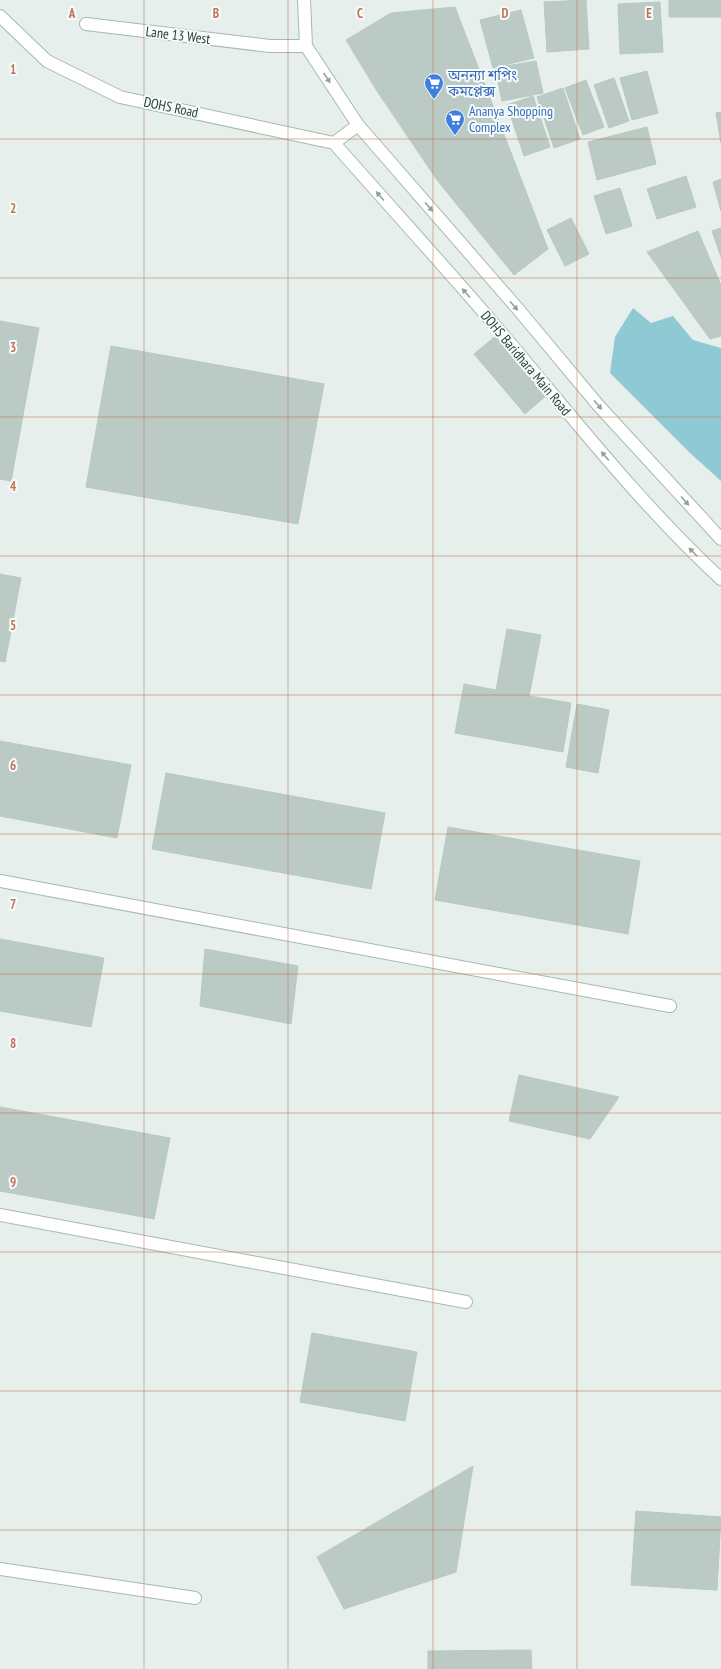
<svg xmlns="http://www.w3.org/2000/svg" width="721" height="1669" font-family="'PT Sans Narrow','Noto Sans Bengali',sans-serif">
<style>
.water{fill:#8ec9d4}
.building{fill:#bbcac4;stroke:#b8c9c2}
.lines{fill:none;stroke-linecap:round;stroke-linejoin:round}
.minor-casing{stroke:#a8b8b2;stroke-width:14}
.minor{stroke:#fff;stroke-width:12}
.oneway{fill:#92a09c}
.grid{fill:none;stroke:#c07456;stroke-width:1;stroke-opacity:0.55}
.labels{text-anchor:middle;stroke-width:4;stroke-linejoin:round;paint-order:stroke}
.street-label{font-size:14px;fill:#24423a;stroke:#f7fbf9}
.shop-label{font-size:14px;fill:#366cbe;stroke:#f7fbf9;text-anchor:start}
.grid-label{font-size:13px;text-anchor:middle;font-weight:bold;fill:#c07456;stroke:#f7fbf9;stroke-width:4;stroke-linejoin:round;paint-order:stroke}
</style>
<rect width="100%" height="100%" fill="#e6efeb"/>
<path class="water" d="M 633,308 L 651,323 L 673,316 L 693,340 L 721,348 L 721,481 L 689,452 L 610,373 L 615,337 Z"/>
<path class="building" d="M 586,0 L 589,49 L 547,52 L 544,2 Z
M 669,0 L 721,0 L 721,17 L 669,17 Z
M 660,2 L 663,52 L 620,54 L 618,4 Z
M 455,7 L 548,249 L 514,275 L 437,180 L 377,91 L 346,40 L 391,13 Z
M 521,10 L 534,58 L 493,68 L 480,20 Z
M 536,61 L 543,93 L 502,101 L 495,68 Z
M 647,71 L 658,113 L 632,120 L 620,78 Z
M 614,78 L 629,121 L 609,128 L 594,85 Z
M 586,80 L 604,127 L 583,135 L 565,88 Z
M 563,88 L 580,139 L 554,148 L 537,97 Z
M 533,96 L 550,147 L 524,156 L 507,105 Z
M 721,112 L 721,143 L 716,113 Z
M 647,127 L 656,164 L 597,180 L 588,142 Z
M 686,176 L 696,207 L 657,219 L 647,189 Z
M 721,179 L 721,211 L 713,182 Z
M 620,188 L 632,226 L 606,234 L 594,196 Z
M 571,218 L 589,254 L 565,266 L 547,230 Z
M 721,228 L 721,257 L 712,231 Z
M 698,231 L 721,285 L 721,336 L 710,339 L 647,252 Z
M 0,321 L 39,328 L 11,481 L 0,479 Z
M 497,335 L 547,395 L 525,414 L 474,354 Z
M 111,346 L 324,384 L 298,524 L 86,487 Z
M 0,574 L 21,578 L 5,662 L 0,661 Z
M 507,629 L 541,635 L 529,696 L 571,703 L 563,752 L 455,733 L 464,684 L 496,690 Z
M 577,704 L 609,710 L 598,773 L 566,767 Z
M 0,741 L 131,765 L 117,838 L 0,816 Z
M 166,773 L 385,813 L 371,889 L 152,849 Z
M 448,827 L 640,861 L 628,934 L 435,900 Z
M 0,939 L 104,958 L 91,1027 L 0,1011 Z
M 205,949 L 298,966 L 291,1024 L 200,1006 Z
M 519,1075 L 619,1097 L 590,1139 L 509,1121 Z
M 0,1107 L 170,1138 L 154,1219 L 0,1191 Z
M 312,1333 L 417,1352 L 405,1421 L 300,1402 Z
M 473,1466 L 456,1572 L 344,1609 L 317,1557 Z
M 636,1511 L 721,1517 L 717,1590 L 631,1585 Z
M 531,1650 L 532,1669 L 428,1669 L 428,1651 Z"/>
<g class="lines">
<g class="minor-casing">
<path id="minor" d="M 304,0 L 306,46
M 0,16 L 47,61 L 120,97 L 334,143
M 86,24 L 270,46 L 306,46
M 306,46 L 358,125 L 518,309 L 598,405 L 721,539
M 334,143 C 391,208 449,271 504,336 C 574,419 641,505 721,579
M 334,143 L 358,125
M 0,881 L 670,1006
M 0,1215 L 466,1302
M 0,1569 L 195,1598"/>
</g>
<use href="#minor" class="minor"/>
</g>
<defs><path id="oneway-solid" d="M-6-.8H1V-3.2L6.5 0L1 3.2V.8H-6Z"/></defs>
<g class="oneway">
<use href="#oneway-solid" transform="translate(327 78) rotate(56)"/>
<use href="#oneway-solid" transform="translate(380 196) rotate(-131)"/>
<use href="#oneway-solid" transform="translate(429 207) rotate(49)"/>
<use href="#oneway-solid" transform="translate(466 293) rotate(-131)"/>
<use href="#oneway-solid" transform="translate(514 306) rotate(49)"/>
<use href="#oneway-solid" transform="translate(598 405) rotate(49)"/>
<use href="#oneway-solid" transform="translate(605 456) rotate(-130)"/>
<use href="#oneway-solid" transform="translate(685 501) rotate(48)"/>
<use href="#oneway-solid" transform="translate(693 552) rotate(-135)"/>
</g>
<path class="grid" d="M 144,0 L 144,1669M 288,0 L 288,1669M 433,0 L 433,1669M 577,0 L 577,1669M 0,139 L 721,139M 0,278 L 721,278M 0,417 L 721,417M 0,556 L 721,556M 0,695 L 721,695M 0,834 L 721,834M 0,974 L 721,974M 0,1113 L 721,1113M 0,1252 L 721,1252M 0,1391 L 721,1391M 0,1530 L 721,1530"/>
<defs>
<g id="supermarket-pin" transform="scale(1)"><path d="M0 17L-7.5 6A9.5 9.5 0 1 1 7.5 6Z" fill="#3f7fe0" stroke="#f7fbf9"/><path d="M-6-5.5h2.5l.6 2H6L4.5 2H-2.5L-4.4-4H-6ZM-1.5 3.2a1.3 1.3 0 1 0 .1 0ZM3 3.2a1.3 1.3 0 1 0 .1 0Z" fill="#fff"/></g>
</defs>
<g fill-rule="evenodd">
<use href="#supermarket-pin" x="434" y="83"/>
<use href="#supermarket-pin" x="455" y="119"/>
</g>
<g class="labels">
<g class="street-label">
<text transform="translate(178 35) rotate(7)" y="5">Lane 13 West</text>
<text transform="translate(171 107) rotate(12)" y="5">DOHS Road</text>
<text transform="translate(526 363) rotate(50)" y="5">DOHS Baridhara Main Road</text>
</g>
<g class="shop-label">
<text x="448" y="80">অনন্যা শপিং<tspan x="448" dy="16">কমপ্লেক্স</tspan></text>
<text x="469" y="116">Ananya Shopping<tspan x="469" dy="16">Complex</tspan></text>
</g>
</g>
<g class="grid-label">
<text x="72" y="18">A</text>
<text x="216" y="18">B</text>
<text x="360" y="18">C</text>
<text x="505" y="18">D</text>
<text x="649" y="18">E</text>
<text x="13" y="74">1</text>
<text x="13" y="213">2</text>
<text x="13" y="352">3</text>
<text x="13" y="491">4</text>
<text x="13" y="630">5</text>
<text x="13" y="770">6</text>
<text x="13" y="909">7</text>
<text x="13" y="1048">8</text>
<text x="13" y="1187">9</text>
</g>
</svg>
